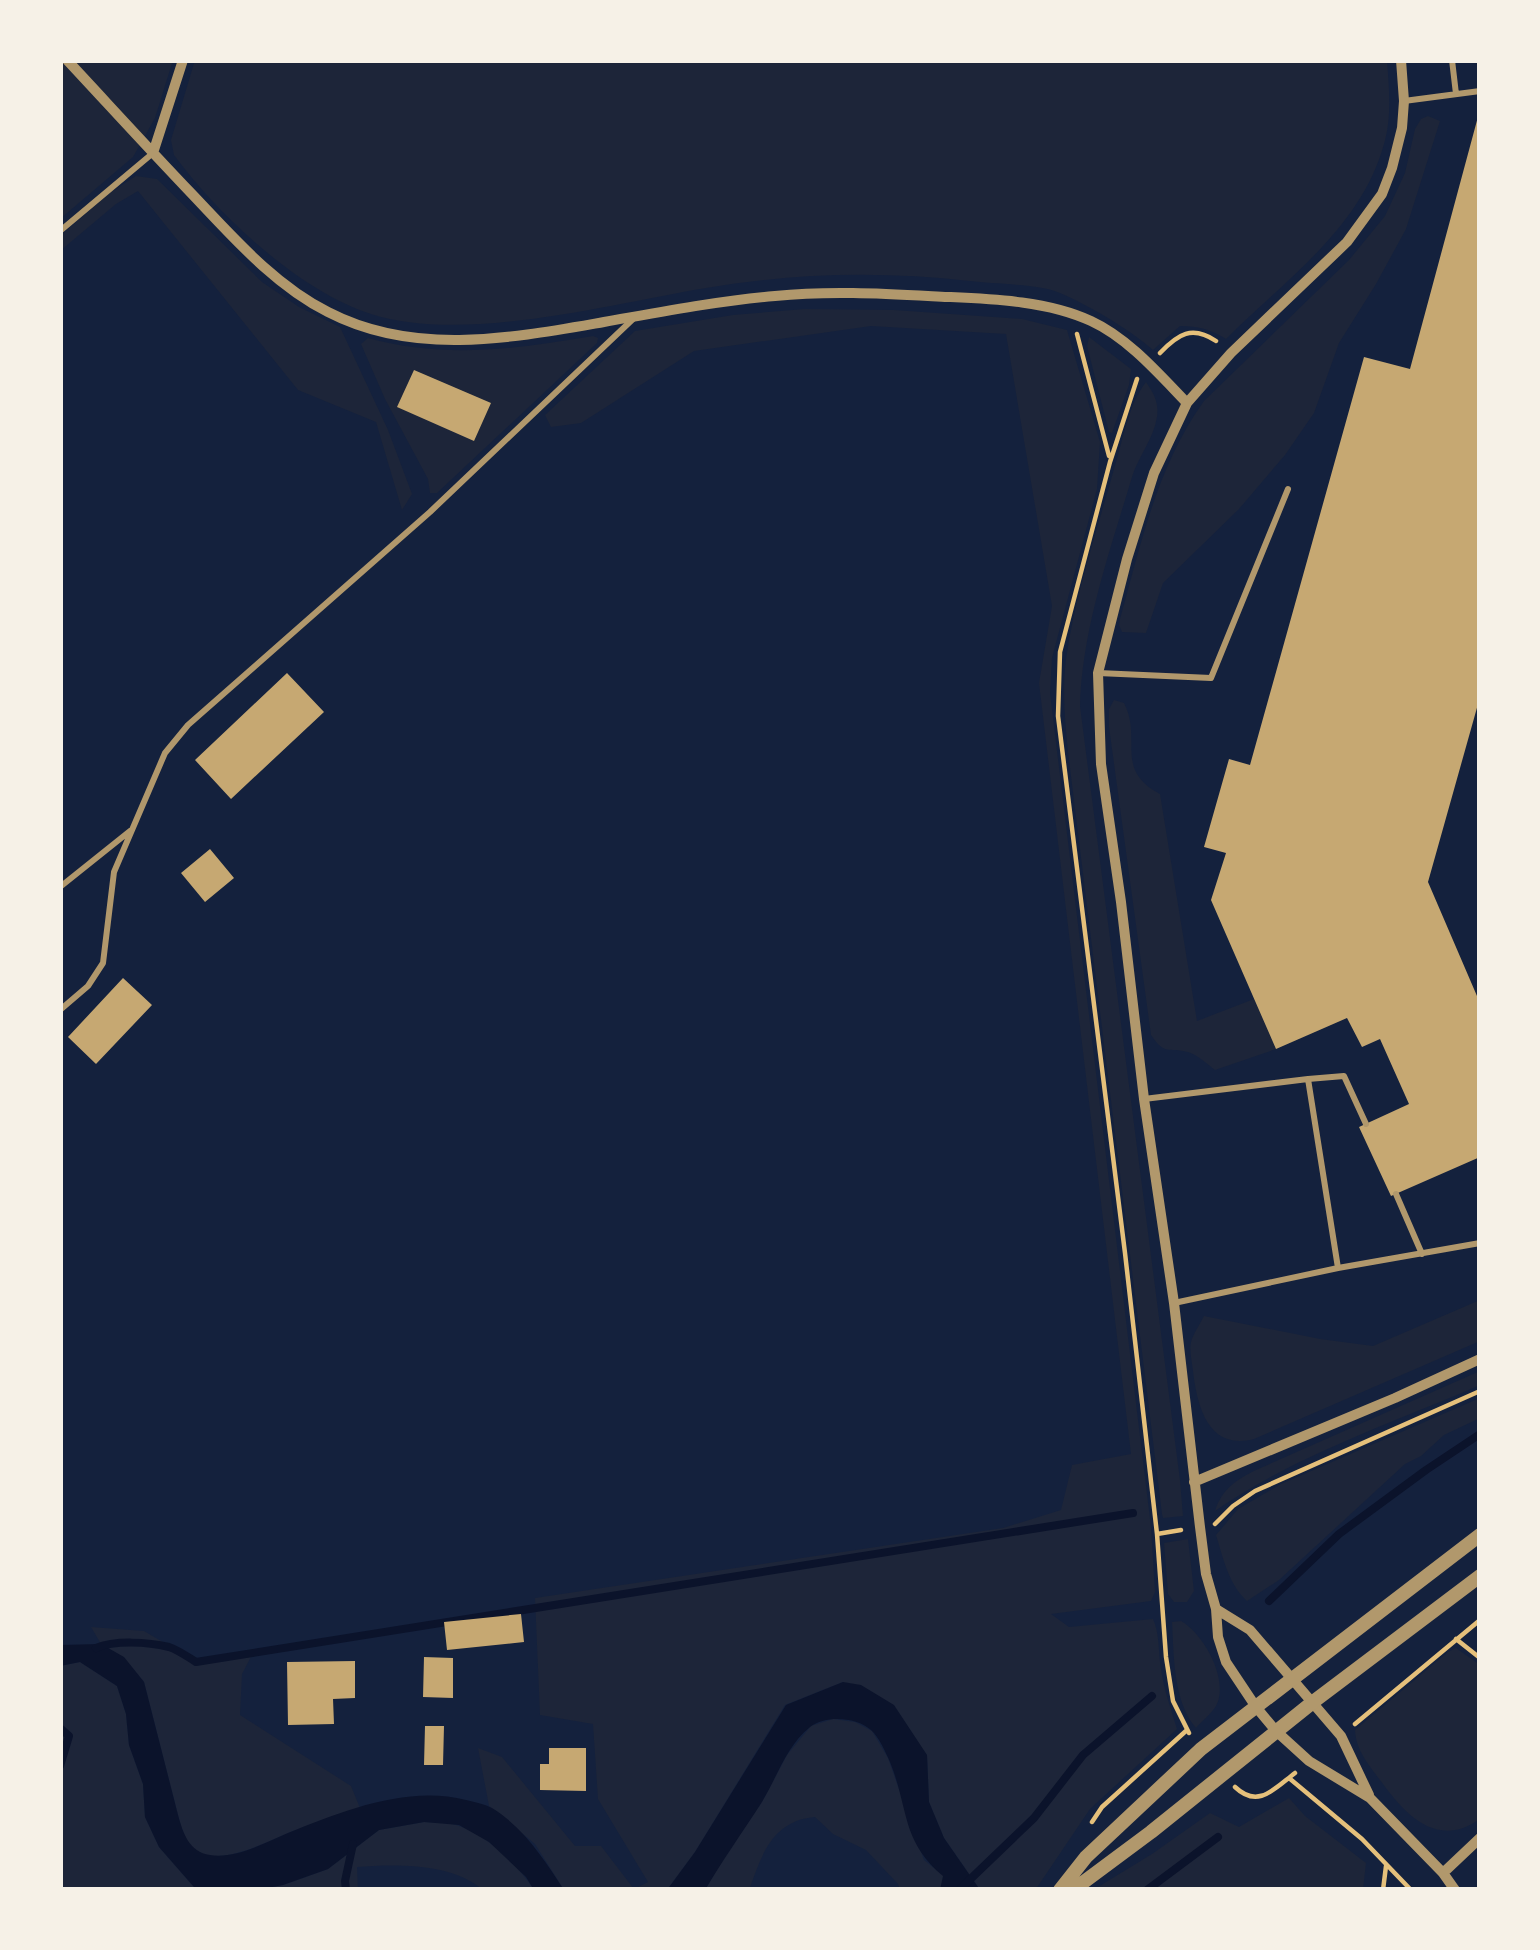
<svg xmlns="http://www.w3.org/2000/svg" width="1540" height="1950" font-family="Cabin,sans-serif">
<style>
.green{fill:#1d2539}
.water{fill:#0b132b}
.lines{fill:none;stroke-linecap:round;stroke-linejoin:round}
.stream{stroke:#0b132b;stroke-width:8}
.building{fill:#c6a872}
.path{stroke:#e5c07b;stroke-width:4.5}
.service{stroke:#b1986c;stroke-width:6}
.minor{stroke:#b1986c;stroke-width:10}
.tertiary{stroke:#b1986c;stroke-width:14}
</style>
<rect width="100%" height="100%" fill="#14213d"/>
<path class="green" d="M 60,60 L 173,60 L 155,118 L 133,157 L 60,219 Z
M 195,60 L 1387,60 C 1389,88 1392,117 1384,144 C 1361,228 1285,280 1226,339 C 1210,329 1198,326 1180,326 L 1153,350 C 1129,329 1090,306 1060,293 C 1041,284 993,284 970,281 C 882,271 793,273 706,288 C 610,304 464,344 371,314 C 299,291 218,215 174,155 L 171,140 Z
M 1428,116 L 1440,121 L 1406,229 L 1376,284 L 1339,343 L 1314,413 L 1285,455 L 1239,509 L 1163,583 L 1146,633 L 1122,632 L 1119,625 L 1120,619 C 1141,544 1157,466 1204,401 L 1349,260 L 1385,216 L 1405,173 L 1415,129 L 1421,119 Z
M 136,176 L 157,179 L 262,282 L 299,307 L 340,327 L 388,430 L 412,494 L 402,510 L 376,422 L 298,390 L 138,191 L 116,204 L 60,251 L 60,236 L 111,192 Z
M 805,309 L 894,310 L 1022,319 L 1067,330 L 1100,442 L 1097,489 L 1052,658 L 1050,693 L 1151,1527 L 1155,1592 L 1151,1601 L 1051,1614 L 1069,1627 L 1153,1619 C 1160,1634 1158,1652 1161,1669 C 1164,1690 1171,1709 1177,1729 L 1090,1809 L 1038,1886 L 1033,1890 L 978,1887 L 944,1838 L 929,1802 L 927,1755 L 843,1682 L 785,1705 L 695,1852 L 667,1890 L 564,1890 L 535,1844 L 489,1806 L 478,1748 L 502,1757 L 575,1846 L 601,1846 L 634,1889 L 648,1882 L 598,1799 L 593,1724 L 540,1715 L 535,1598 L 1003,1528 L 1061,1510 L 1072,1465 L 1131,1454 L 1039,683 L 1052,606 L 1006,334 L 871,326 L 694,351 L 581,423 L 551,427 L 545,415 L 635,331 L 733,315 Z
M 593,336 L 598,338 L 597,343 L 437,493 L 430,493 L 428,479 L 385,399 L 361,344 L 368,338 C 443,359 517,349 593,336 Z
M 1089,337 L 1131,369 L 1129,385 L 1112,433 L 1109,432 L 1087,346 Z
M 1146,382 C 1154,394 1159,402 1157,417 C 1154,438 1138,457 1132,477 C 1110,551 1082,629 1080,706 L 1180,1480 L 1183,1516 L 1163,1518 L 1162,1514 L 1068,752 C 1065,722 1062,690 1066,659 C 1075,595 1097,531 1114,469 C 1123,441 1128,405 1146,382 Z
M 1114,700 L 1124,703 C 1143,740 1113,769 1160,794 L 1197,1021 L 1254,999 L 1276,1049 L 1215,1070 C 1207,1064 1198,1055 1188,1052 C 1168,1047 1165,1056 1151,1035 L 1109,727 L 1109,709 Z
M 1480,1300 L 1480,1341 L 1254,1439 C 1208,1451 1197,1406 1193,1371 C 1192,1362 1189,1350 1191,1342 C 1193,1334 1200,1324 1204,1316 L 1320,1339 L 1373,1346 Z
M 1480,1371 L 1480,1385 C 1393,1423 1293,1456 1215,1511 C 1222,1489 1236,1480 1256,1470 Z
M 1480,1398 L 1480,1418 L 1444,1435 L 1421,1456 L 1405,1464 L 1279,1580 L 1247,1601 C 1229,1585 1223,1558 1216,1535 L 1238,1509 L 1281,1484 Z
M 1188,1539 L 1194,1591 L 1187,1602 L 1174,1602 L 1168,1594 L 1164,1543 Z
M 1181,1621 C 1203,1633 1230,1680 1216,1706 C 1211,1714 1202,1721 1196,1728 C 1173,1701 1174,1657 1172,1622 Z
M 91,1627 L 144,1631 L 197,1662 L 254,1651 L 242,1674 L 240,1715 L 351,1786 L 360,1808 C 338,1815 317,1822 296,1830 C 272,1839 218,1869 194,1850 C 185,1842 181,1826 178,1815 L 144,1682 L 124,1658 L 101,1644 Z
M 1456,1648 L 1480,1665 L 1480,1819 C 1436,1850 1404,1813 1380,1780 C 1368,1764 1356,1750 1355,1730 L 1448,1652 Z
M 80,1662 L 117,1686 L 126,1714 L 129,1745 L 143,1784 L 145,1817 L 159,1847 L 194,1887 L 203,1890 L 60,1890 L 60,1666 Z
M 833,1719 L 855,1722 L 872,1731 L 888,1758 L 924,1860 L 944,1876 L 940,1890 L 900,1890 L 898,1884 L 866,1850 L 833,1834 L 815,1817 C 772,1821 762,1854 749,1890 L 705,1890 L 729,1849 L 762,1802 L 787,1755 L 811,1726 Z
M 1289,1798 L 1305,1816 L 1366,1863 L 1363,1890 L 1093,1890 L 1152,1854 L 1210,1813 L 1239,1827 Z
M 424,1822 C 436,1823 451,1822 462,1827 C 490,1838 518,1865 534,1890 L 483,1890 C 452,1863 396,1864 357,1867 L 358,1890 L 256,1890 L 283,1885 L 328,1869 L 379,1830 Z"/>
<path class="water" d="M 101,1644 L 124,1657 L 144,1682 L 178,1815 C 183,1833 189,1852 210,1855 C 235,1859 265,1843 288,1833 C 343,1811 407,1785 466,1800 C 474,1802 484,1804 492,1808 C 524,1828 544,1859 564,1890 L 534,1890 L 526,1877 L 489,1842 L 459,1825 L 424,1822 L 379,1830 L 328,1869 L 283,1885 L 256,1890 L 203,1890 L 194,1887 L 159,1847 L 145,1817 L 143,1784 L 129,1745 L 126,1714 L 117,1686 L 80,1662 L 60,1666 L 60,1645 Z
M 843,1682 L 861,1685 L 894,1705 L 927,1755 L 929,1802 L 944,1838 L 978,1887 L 993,1890 L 940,1890 L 943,1876 C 901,1841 909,1809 890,1762 C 886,1753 879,1737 871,1730 C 856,1717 826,1715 810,1727 C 786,1746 776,1780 760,1805 C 742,1833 722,1861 705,1890 L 667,1890 L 695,1852 L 786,1705 Z"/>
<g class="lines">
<path class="stream" d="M 1269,1601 L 1339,1534 L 1426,1470 L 1480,1434
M 96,1648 C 115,1640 148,1642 169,1647 C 178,1650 188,1657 196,1662 L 1133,1513
M 60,1728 L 69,1736 L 60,1766
M 346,1890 L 345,1881 L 353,1844
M 959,1890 L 1034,1818 L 1083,1755 L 1152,1696
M 1147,1890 L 1218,1837"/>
</g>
<path class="building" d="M 1479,113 L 1480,697 L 1428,882 L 1480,1003 L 1480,1157 L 1391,1196 L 1359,1127 L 1409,1104 L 1380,1039 L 1362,1047 L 1347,1018 L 1276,1049 L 1211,900 L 1226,853 L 1204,847 L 1229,759 L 1250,765 L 1364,357 L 1410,369 Z
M 414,370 L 491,403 L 474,441 L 397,407 Z
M 287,673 L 324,712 L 231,799 L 195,760 Z
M 210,849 L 234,878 L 205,902 L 181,873 Z
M 123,978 L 152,1005 L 96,1064 L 68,1037 Z
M 521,1614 L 524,1642 L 447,1650 L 444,1622 Z
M 424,1657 L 453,1658 L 453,1698 L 423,1697 Z
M 355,1661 L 355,1698 L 333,1699 L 334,1724 L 288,1725 L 287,1662 Z
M 425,1726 L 444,1726 L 443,1765 L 424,1765 Z
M 549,1748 L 586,1748 L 586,1791 L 540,1790 L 540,1764 L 549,1764 Z"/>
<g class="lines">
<path class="path" d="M 1077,334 L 1109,456
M 1160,353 C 1178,334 1192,325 1216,341
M 1137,379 L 1110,462 L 1060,652 L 1058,716 L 1125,1253 L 1157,1534 L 1166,1657 L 1173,1701 L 1189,1733
M 1215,1524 L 1233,1506 L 1255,1491 L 1480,1391
M 1157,1534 L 1181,1530
M 1456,1639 L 1480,1658
M 1355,1724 L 1480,1620
M 1289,1778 L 1362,1839 L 1411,1890
M 1235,1787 C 1258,1809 1274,1789 1295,1773
M 1092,1822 L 1102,1807 L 1187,1730
M 1383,1890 L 1386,1866"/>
<path class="service" d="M 1452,60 L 1456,94
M 1404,101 L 1480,91
M 60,231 L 153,153
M 1098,673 L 1211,678 L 1288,489
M 60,887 L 130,831
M 60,1010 L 88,986 L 103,963 L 114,872 L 165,753 L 188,725 L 430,512 L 633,319
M 1308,1079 L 1344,1076 L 1366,1124
M 1144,1099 L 1308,1079 L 1338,1268
M 1396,1194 L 1422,1254
M 1174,1303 L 1338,1268 L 1480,1243"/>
<path class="minor" d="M 67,60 C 108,104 149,149 191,193 C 232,236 274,285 328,312 C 415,357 512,338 604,322 C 661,312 718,301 775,296 C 832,290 890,294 948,297 C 994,299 1048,301 1091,321 C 1128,338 1159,374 1187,403
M 1401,60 L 1404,101 L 1402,128 L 1392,168 L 1382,194 L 1347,242 L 1231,353 L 1187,403 L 1154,473 L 1127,559 L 1098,673 L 1101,764 L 1121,902 L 1144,1099 L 1174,1303 L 1200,1527 L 1206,1574 L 1216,1609 L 1218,1637 L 1226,1662 L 1256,1707 L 1276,1731 L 1309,1761 L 1370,1798 L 1443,1873 L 1455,1890
M 153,153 L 183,60
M 1194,1482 L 1395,1398 L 1480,1359
M 1216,1609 L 1250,1630 L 1341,1736 L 1369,1795
M 1443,1873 L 1480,1838"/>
<path class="tertiary" d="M 1060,1890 L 1086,1857 L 1201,1749 L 1480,1535
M 1073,1890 L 1151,1832 L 1313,1702 L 1480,1576"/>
</g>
<rect width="1540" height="1950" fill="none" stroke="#f6f1e7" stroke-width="126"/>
</svg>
